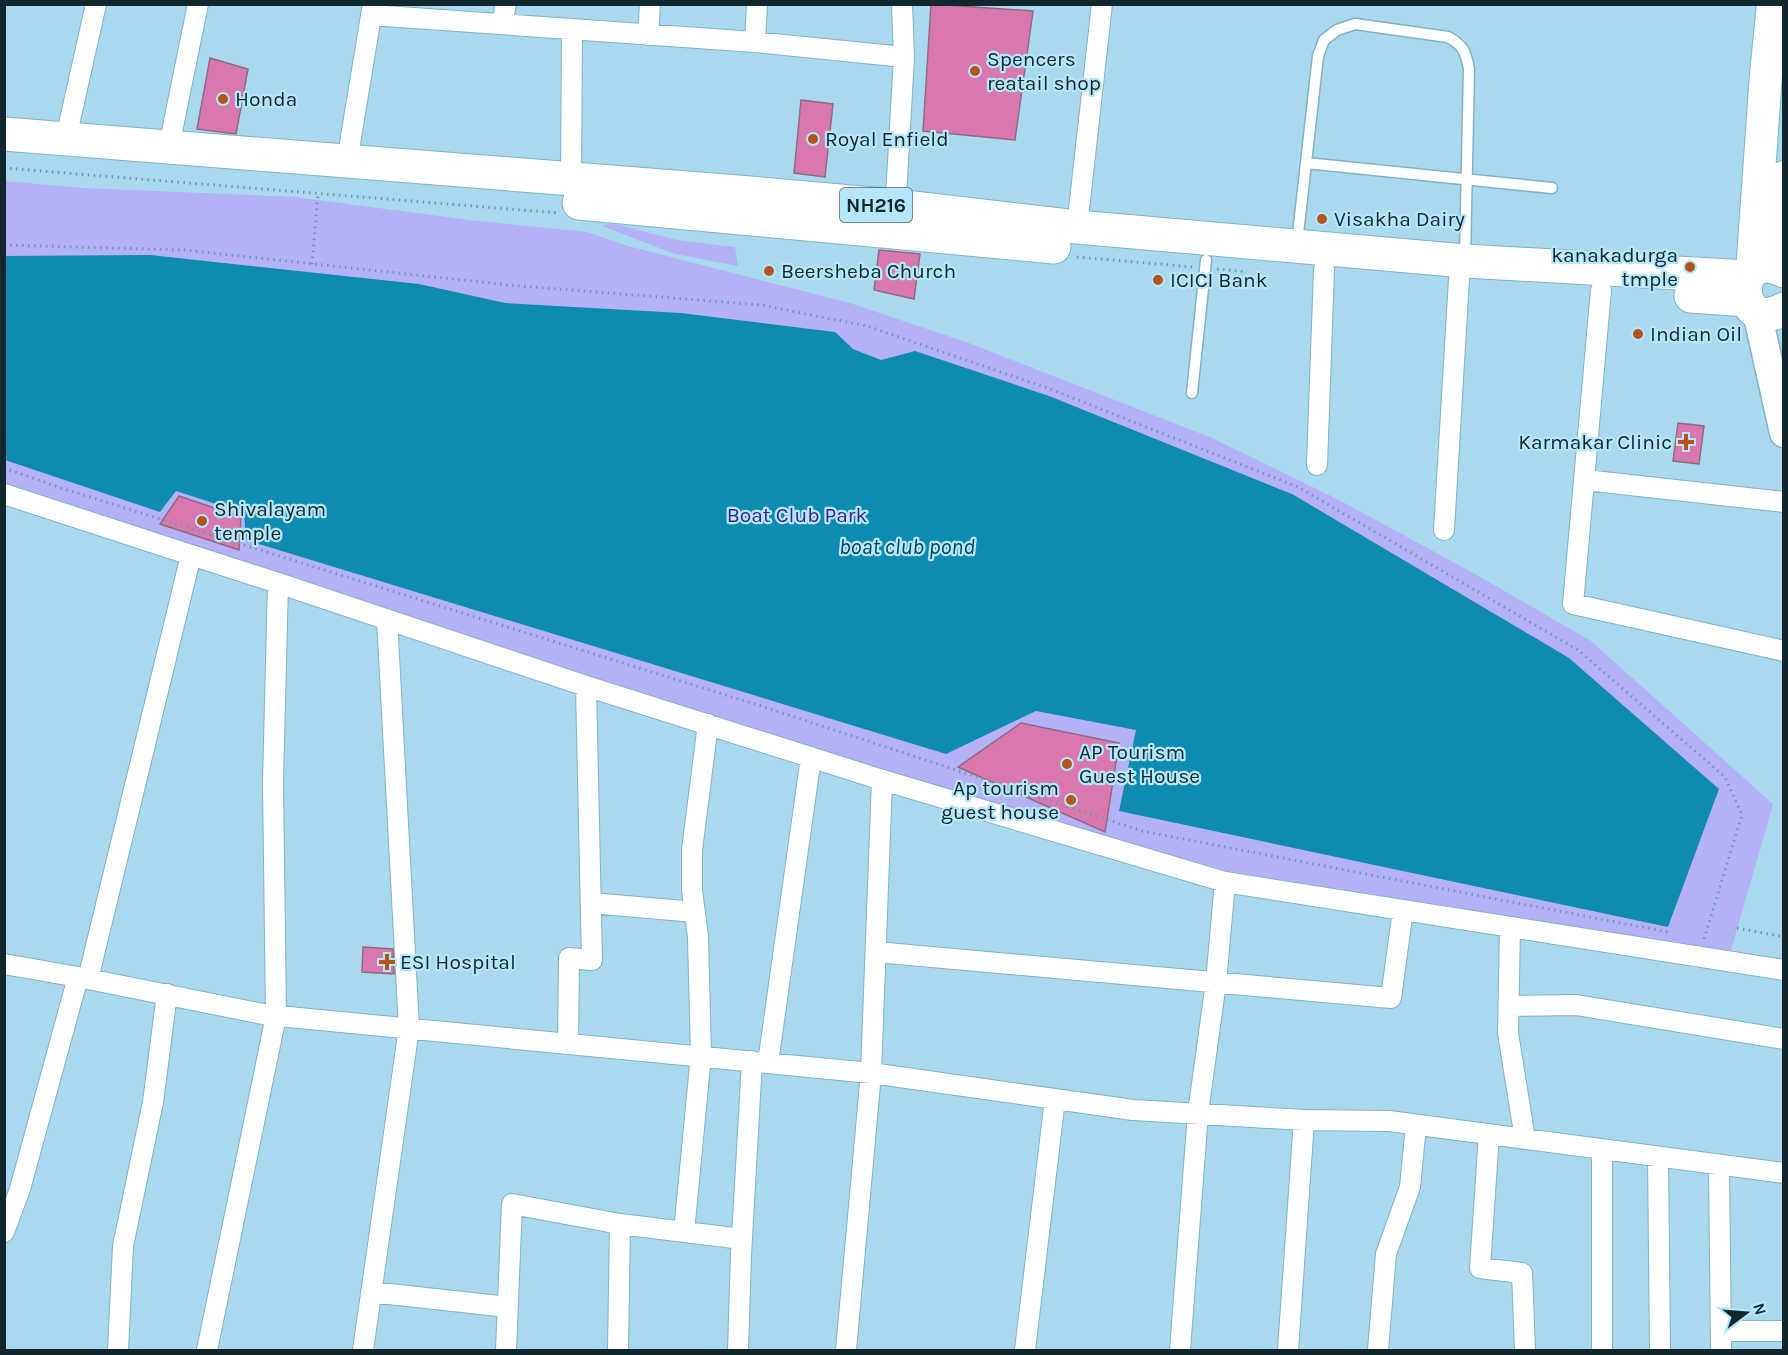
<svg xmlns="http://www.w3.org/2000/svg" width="1788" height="1355" font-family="Karla,sans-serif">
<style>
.green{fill:#b4b1f9}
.water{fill:#0e8bb1}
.building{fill:#d977af;stroke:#926a7f;stroke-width:1.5}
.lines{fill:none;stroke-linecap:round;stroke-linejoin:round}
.service-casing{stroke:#82b2c7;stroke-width:13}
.minor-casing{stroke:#82b2c7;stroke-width:22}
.secondary-casing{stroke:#82b2c7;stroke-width:31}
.primary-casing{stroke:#82b2c7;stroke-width:34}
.trunk-casing{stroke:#82b2c7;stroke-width:35}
.path{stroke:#7197a8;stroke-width:3;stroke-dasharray:1.5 4.5;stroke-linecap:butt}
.service{stroke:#fff;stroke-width:10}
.minor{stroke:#fff;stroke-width:20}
.secondary{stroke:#fff;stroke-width:28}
.primary{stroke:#fff;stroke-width:32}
.trunk{stroke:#fff;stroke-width:33}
.poi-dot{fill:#b6531a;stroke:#b4e6fc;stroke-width:2}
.labels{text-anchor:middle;stroke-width:4.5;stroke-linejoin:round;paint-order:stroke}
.shield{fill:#b4e6fc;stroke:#43606c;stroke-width:1.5}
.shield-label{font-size:20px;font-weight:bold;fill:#12262e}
.poi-label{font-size:21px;fill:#12262e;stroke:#b4e6fc;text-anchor:start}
.park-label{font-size:21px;fill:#3b1e8d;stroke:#b4e6fc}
.water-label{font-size:22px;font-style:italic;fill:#034458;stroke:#b4e6fc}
</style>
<rect width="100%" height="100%" fill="#a8d9ee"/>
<path class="green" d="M 5,181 L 82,188 L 295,197 L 469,220 L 587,232 L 628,246 L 850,303 L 966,342 L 1212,438 L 1339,500 L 1475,574 L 1591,641 L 1773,804 L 1731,950 L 1522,924 L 1247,885 L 888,773 L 5,486 Z
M 611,223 L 677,240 L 735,247 L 738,266 L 675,254 L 602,226 Z"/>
<path class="water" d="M 150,255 L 419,284 L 505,303 L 681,313 L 835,332 L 853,349 L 881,360 L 915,351 L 1049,396 L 1292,494 L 1569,658 L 1719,789 L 1668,927 L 1119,811 L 1136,730 L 1036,711 L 946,754 L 246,540 L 244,513 L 176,491 L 160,512 L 5,460 L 5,256 Z"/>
<path class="building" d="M 931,4 L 1033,11 L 1015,140 L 923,131 Z
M 210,58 L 248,69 L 236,134 L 197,129 Z
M 801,100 L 833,104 L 825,177 L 794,173 Z
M 879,250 L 920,254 L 914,299 L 874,290 Z
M 1678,423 L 1704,426 L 1699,464 L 1673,461 Z
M 179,496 L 241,517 L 239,550 L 160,524 Z
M 1021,723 L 1119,743 L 1105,832 L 958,767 Z
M 363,947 L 393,949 L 394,974 L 362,972 Z"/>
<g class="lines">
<g class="service-casing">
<path id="service" d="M 1306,163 L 1552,188
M 1297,243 L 1318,56 L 1324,40 L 1337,30 L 1355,24 L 1448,37 C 1463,45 1466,52 1469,69 L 1465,257
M 1192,393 L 1206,260"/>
</g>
<g class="minor-casing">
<path id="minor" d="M 371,15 L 755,42 L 904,57
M 502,24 L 506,4
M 648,35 L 650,4
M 755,42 L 757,4
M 66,138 L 96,4
M 169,146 L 198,4
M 347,161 L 373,4
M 571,180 L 572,30
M 895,214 L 904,57 L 902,4
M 1077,227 L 1102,4
M 1601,290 L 1573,604 L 1784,651
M 1317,465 L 1324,269
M 1585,480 L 1784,502
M 4,494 L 191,555
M 1444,530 L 1459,279
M 591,903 L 695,912
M 1510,927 L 1508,1033 L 1525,1139
M 876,952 L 1391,998 L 1403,910
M 4,964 L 78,977 L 268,1015 L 871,1073 L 1133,1110 L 1304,1120 L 1389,1121 L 1784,1173
M 88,979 L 191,555 L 278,583
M 1509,1006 L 1576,1005 L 1784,1039
M 568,1044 L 569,958 L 592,960 L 586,686
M 768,1063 L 811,757
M 1489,1134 L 1480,1268 L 1522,1273 L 1525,1350
M 1658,1157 L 1660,1350
M 1719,1165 L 1721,1350
M 620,1224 L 742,1239
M 4,1232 L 20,1189 L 78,977
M 684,1232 L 701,1055 L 698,937 L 692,890 L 692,850 L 708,724
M 371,1292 L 508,1307
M 1721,1331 L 1784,1331
M 118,1350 L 123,1246 L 153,1102 L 167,994
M 207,1350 L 276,1016 L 273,782 L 278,583 L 586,686 L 876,778 L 1225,882 L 1784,970
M 363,1350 L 409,1028 L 387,619
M 506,1350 L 512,1204 L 620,1224 L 618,1350
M 738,1350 L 741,1255 L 752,1061
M 846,1350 L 871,1073 L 882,780
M 1025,1350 L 1055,1099
M 1180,1350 L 1198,1113 L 1216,982 L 1225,882
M 1288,1350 L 1304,1120
M 1378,1350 L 1386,1254 L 1410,1187 L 1416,1125
M 1602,1350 L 1602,1149"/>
</g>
<g class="secondary-casing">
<path id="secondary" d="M 1757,312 L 1784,433"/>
</g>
<g class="primary-casing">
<path id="primary" d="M 1775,267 L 1784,177
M 1752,272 L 1766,74 L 1773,4"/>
</g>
<g class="trunk-casing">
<path id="trunk" d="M 4,134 L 750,193 L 896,206 L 1077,227 L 1465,261 L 1748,277
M 579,203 L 1054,247
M 1784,271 C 1731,245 1734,337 1784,309
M 1691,296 L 1747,300"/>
</g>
<path class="path" d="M 4,168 L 559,213
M 4,245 L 185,250 L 508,285 L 761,305 L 867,326 L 1050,389 L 1298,487 L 1578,650 L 1725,777 L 1742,815 L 1704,939
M 1077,257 L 1193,267
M 312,264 L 318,194
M 1217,269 L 1247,272
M 4,468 L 61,488 L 761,706 L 1142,831 L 1668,932
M 1737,928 L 1784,937"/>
<use href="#service" class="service"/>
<use href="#minor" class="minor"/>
<use href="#secondary" class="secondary"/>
<use href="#primary" class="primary"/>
<use href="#trunk" class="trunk"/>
</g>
<g class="poi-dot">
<circle cx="975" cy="71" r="6"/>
<circle cx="223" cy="99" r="6"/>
<circle cx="813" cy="139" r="6"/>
<circle cx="1322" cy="219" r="6"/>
<circle cx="1690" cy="267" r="6"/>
<circle cx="769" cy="271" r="6"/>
<circle cx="1158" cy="280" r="6"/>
<circle cx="1638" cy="334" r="6"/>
<path d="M1683 433h6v6h6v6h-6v6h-6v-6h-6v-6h6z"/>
<circle cx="202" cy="521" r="6"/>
<circle cx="1067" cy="764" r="6"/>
<circle cx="1071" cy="800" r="6"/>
<path d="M384 953h6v6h6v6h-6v6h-6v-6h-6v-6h6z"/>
</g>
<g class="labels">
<rect class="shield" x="840" y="188" width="72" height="34" rx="4.5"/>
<g class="shield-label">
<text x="876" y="212">NH216</text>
</g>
<g class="poi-label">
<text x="987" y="66">Spencers<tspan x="987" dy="24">reatail shop</tspan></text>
<text x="235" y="106">Honda</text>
<text x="825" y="146">Royal Enfield</text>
<text x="1334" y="226">Visakha Dairy</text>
<text x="1678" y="262" text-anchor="end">kanakadurga<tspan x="1678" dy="24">tmple</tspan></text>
<text x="781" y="278">Beersheba Church</text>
<text x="1170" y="287">ICICI Bank</text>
<text x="1650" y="341">Indian Oil</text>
<text x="1672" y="449" text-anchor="end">Karmakar Clinic</text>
<text x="214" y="516">Shivalayam<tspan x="214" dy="24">temple</tspan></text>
<text x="1079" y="759">AP Tourism<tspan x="1079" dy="24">Guest House</tspan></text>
<text x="1059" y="795" text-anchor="end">Ap tourism<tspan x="1059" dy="24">guest house</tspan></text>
<text x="400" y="969">ESI Hospital</text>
</g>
<g class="park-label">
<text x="797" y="522">Boat Club Park</text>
</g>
<g class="water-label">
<text x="907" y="554">boat club pond</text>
</g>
</g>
<rect width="1788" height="1355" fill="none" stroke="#12262e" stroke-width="12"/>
<g transform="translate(1746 1313) rotate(74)" stroke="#b4e6fc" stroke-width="4.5" paint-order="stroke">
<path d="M0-4.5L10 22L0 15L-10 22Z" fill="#12262e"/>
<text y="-9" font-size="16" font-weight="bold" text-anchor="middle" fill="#12262e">N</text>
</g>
</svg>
